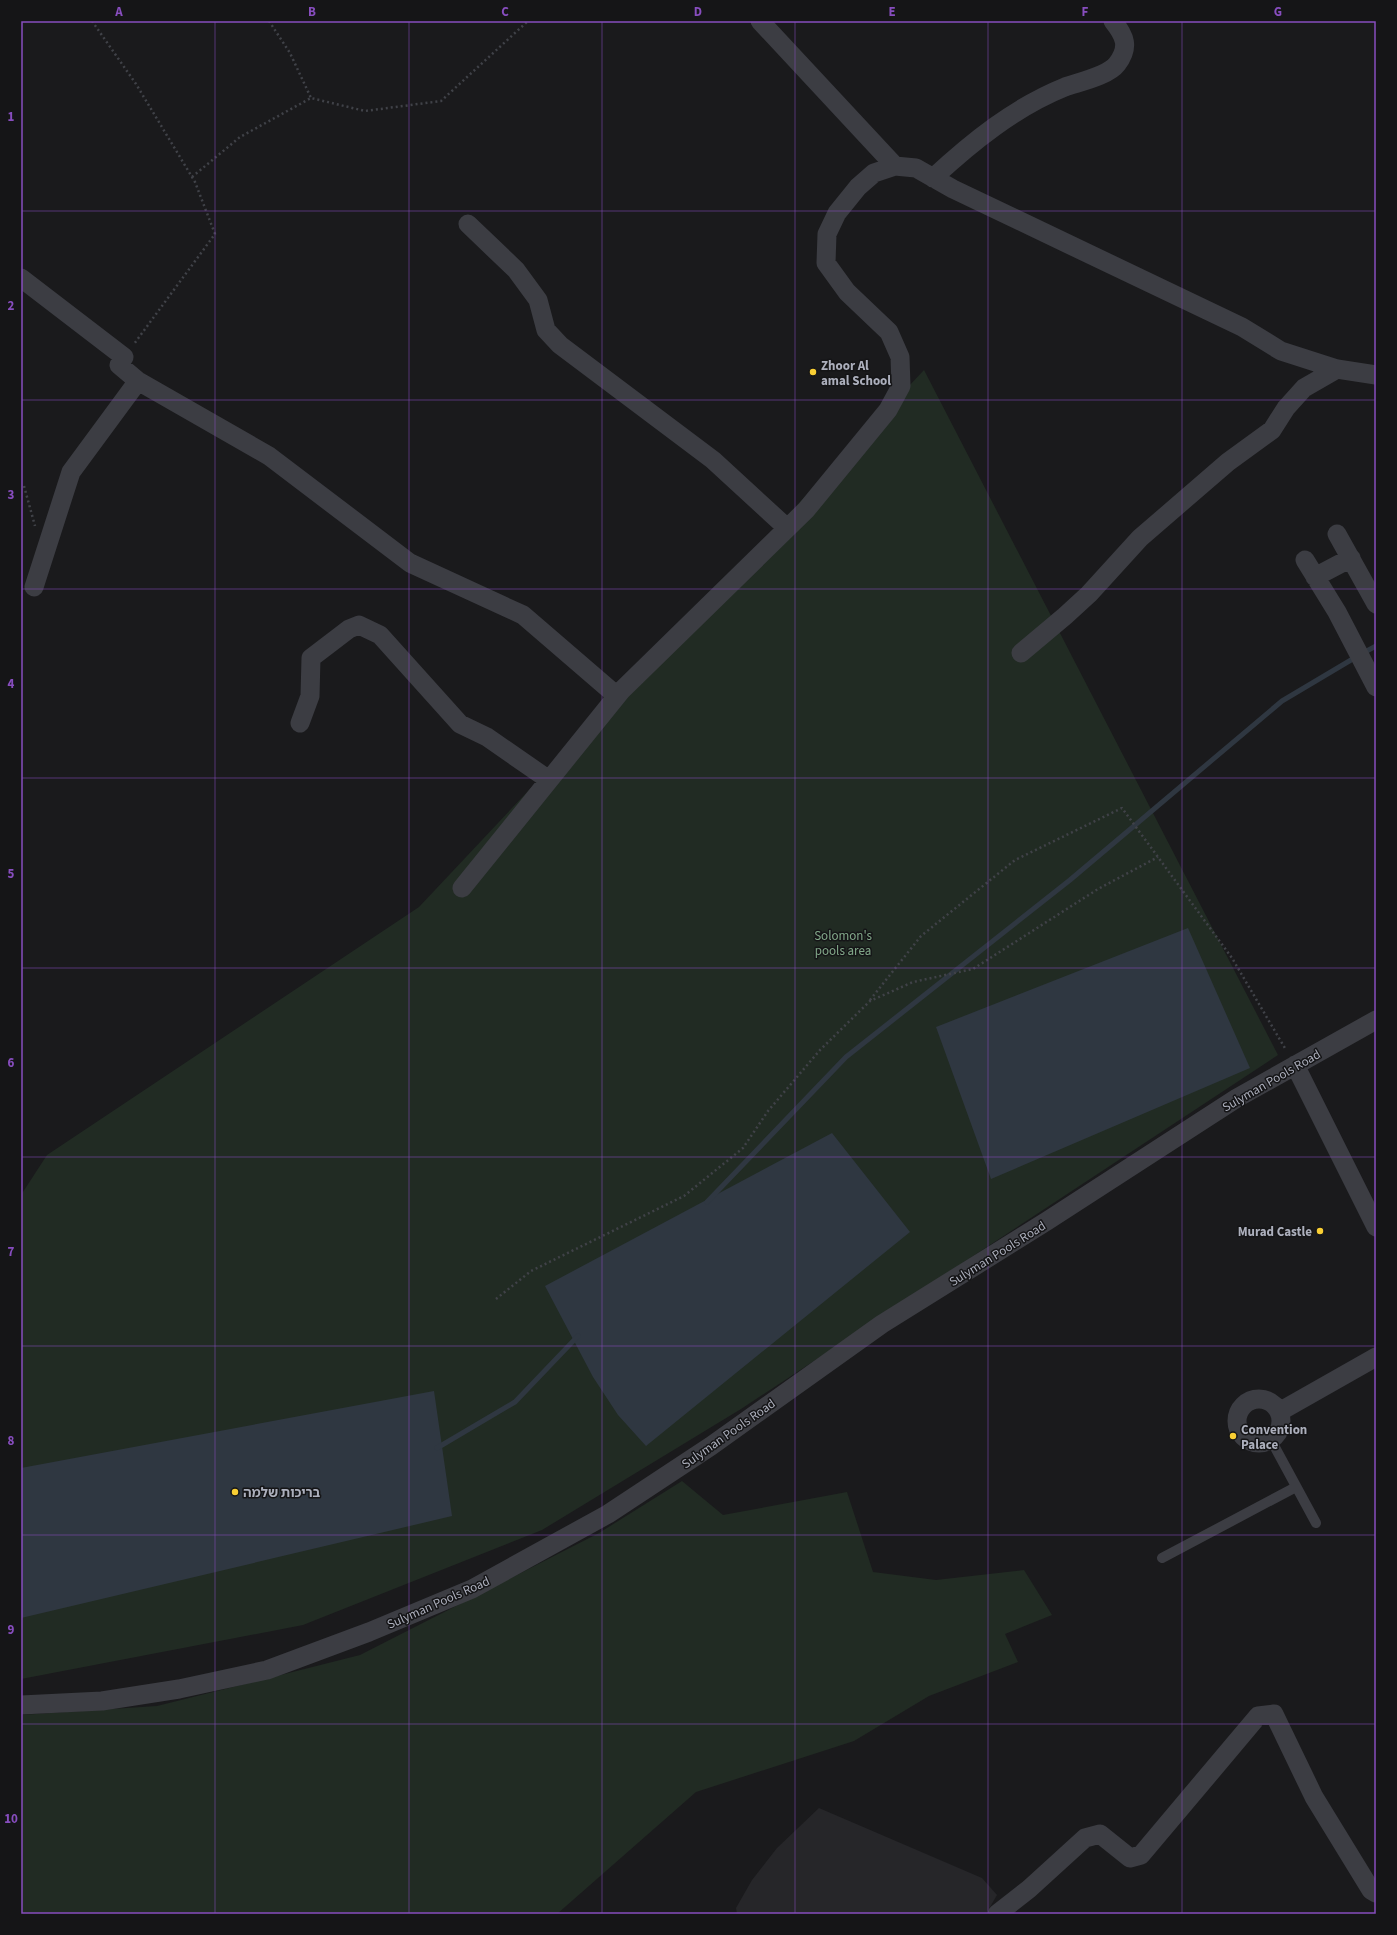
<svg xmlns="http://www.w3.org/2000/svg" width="1397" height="1935" font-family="'Source Sans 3','Noto Sans Hebrew',sans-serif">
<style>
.built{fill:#262629}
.green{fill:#212b23}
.water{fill:#2f3741}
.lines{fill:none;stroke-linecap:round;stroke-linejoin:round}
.stream{stroke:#2f3741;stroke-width:5}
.path{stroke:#404248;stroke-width:2.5;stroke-dasharray:2 3;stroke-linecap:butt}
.service{stroke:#3c3d43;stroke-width:10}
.minor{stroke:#3c3d43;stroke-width:19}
.grid{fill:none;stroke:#874dbe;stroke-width:1;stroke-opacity:0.55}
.poi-dot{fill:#facf34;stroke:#151517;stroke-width:1.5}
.labels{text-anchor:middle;stroke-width:3;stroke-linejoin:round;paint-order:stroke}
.poi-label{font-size:13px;font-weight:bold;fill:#acafbc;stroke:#151517;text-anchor:start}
.park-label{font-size:13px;fill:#82a889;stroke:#151517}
.street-label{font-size:13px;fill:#acafbc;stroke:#151517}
.neatline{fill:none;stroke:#874dbe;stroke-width:1.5}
.grid-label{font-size:13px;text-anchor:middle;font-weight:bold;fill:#874dbe}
</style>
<rect width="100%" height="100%" fill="#1a1a1c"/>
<path class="built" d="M 819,1808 L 982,1878 L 997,1895 L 986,1914 L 737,1914 L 736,1908 L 752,1880 L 777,1848 Z"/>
<path class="green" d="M 924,370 L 1278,1055 L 741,1409 L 542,1530 L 303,1625 L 21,1679 L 21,1195 L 47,1155 L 419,907 Z
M 682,1481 L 723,1515 L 847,1492 L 873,1572 L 936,1580 L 1024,1570 L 1052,1615 L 1005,1634 L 1018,1662 L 929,1696 L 854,1741 L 696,1792 L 557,1914 L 21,1914 L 21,1715 L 157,1706 L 360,1655 L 599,1533 Z"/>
<path class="water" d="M 1188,928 L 1250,1068 L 991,1179 L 936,1027 Z
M 832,1133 L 910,1232 L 646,1446 L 618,1415 L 593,1377 L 545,1286 Z
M 434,1391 L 452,1516 L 21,1618 L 21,1468 Z"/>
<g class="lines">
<path class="stream" d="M 1363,653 L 1376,646
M 707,1202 L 846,1057 L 1070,880 L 1282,701 L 1356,657
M 437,1448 L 515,1402 L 578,1336"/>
<path class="path" d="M 92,21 L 136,84 L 195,182 L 215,234 L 134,344
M 269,21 L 290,53 L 311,98
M 192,177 L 240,137 L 311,98 L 365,111 L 441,101 L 528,21
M 24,486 L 35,526
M 870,1000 L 921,936 L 1015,860 L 1122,808 L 1232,958 L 1286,1050
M 496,1299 L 531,1271 L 684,1196 L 743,1148 L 768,1111 L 820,1050 L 870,1001 L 913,982 L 973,969 L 1098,889 L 1158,857"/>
<path class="service" d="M 1271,1440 L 1316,1523
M 1162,1558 L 1296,1487"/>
<path class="minor" d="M 760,21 L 895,166
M 933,178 C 972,142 1015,107 1065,87 C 1079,82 1108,76 1117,64 C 1130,47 1125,36 1113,21
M 468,224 L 516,270 L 538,300 L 546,330 L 560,345 L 713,460 L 787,528
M 21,278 L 124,357 L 119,365 L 138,381 L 71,472 L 34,587
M 138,381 L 269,456 L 410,563 L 523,615 L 617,696
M 1337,534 L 1376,604
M 1305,560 L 1337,612 L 1376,687
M 1315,577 L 1351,558
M 1021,653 L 1065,616 L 1089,594 L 1140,538 L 1228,462 L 1272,430 L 1286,408 L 1304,388 L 1337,369
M 300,723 L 310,696 L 311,658 L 349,629 L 359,625 L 380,635 L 460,724 L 487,737 L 549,780
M 462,888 L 621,691 L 806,510 L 888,410 L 901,386 L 900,357 L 889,332 L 847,292 L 826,263 L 827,234 L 837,213 L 858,187 L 874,173 L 895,166 L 916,168 L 953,189 L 1242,327 L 1281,351 L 1337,369 L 1376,375
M 1295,1065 L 1376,1227
M1237 1421a22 22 0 1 1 44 0a22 22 0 1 1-44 0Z
M 1279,1412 L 1376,1357
M 21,1705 L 102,1701 L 179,1689 L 267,1670 L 369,1632 L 472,1589 L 608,1514 L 711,1446 L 882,1324 L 1047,1221 L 1237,1098 L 1376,1020
M 997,1914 L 1029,1889 L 1085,1838 L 1100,1834 L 1130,1858 L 1141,1855 L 1258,1716 L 1274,1714 L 1314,1797 L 1371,1890 L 1376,1893"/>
</g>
<path class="grid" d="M 215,21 L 215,1914M 409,21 L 409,1914M 602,21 L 602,1914M 795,21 L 795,1914M 988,21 L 988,1914M 1182,21 L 1182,1914M 21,211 L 1376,211M 21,400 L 1376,400M 21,589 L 1376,589M 21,778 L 1376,778M 21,968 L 1376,968M 21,1157 L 1376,1157M 21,1346 L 1376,1346M 21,1535 L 1376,1535M 21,1724 L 1376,1724"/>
<g class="poi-dot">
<circle cx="813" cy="372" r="4"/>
<circle cx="1320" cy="1231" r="4"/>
<circle cx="1233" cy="1436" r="4"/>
<circle cx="235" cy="1492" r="4"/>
</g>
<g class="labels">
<g class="poi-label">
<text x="821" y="370">Zhoor Al<tspan x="821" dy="15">amal School</tspan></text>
<text x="1312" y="1236" text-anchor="end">Murad Castle</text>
<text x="1241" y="1434">Convention<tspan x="1241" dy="15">Palace</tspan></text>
<text x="243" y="1497">בריכות שלמה</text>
</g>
<g class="park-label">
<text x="843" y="940">Solomon's<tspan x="843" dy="15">pools area</tspan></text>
</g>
<g class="street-label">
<text transform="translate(1271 1080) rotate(-30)" y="5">Sulyman Pools Road</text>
<text transform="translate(997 1253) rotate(-32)" y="5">Sulyman Pools Road</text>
<text transform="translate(728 1433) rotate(-35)" y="5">Sulyman Pools Road</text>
<text transform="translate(438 1602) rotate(-24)" y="5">Sulyman Pools Road</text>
</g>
</g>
<rect width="1397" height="1935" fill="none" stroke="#151517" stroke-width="44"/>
<rect x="22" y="22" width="1353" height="1891" class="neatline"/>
<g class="grid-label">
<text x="119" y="16">A</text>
<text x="312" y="16">B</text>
<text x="505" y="16">C</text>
<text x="698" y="16">D</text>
<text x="892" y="16">E</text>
<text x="1085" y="16">F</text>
<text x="1278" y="16">G</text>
<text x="11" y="121">1</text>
<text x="11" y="310">2</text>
<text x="11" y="499">3</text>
<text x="11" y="688">4</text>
<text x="11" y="878">5</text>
<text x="11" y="1067">6</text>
<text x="11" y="1256">7</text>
<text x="11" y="1445">8</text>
<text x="11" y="1634">9</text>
<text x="11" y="1823">10</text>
</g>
</svg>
